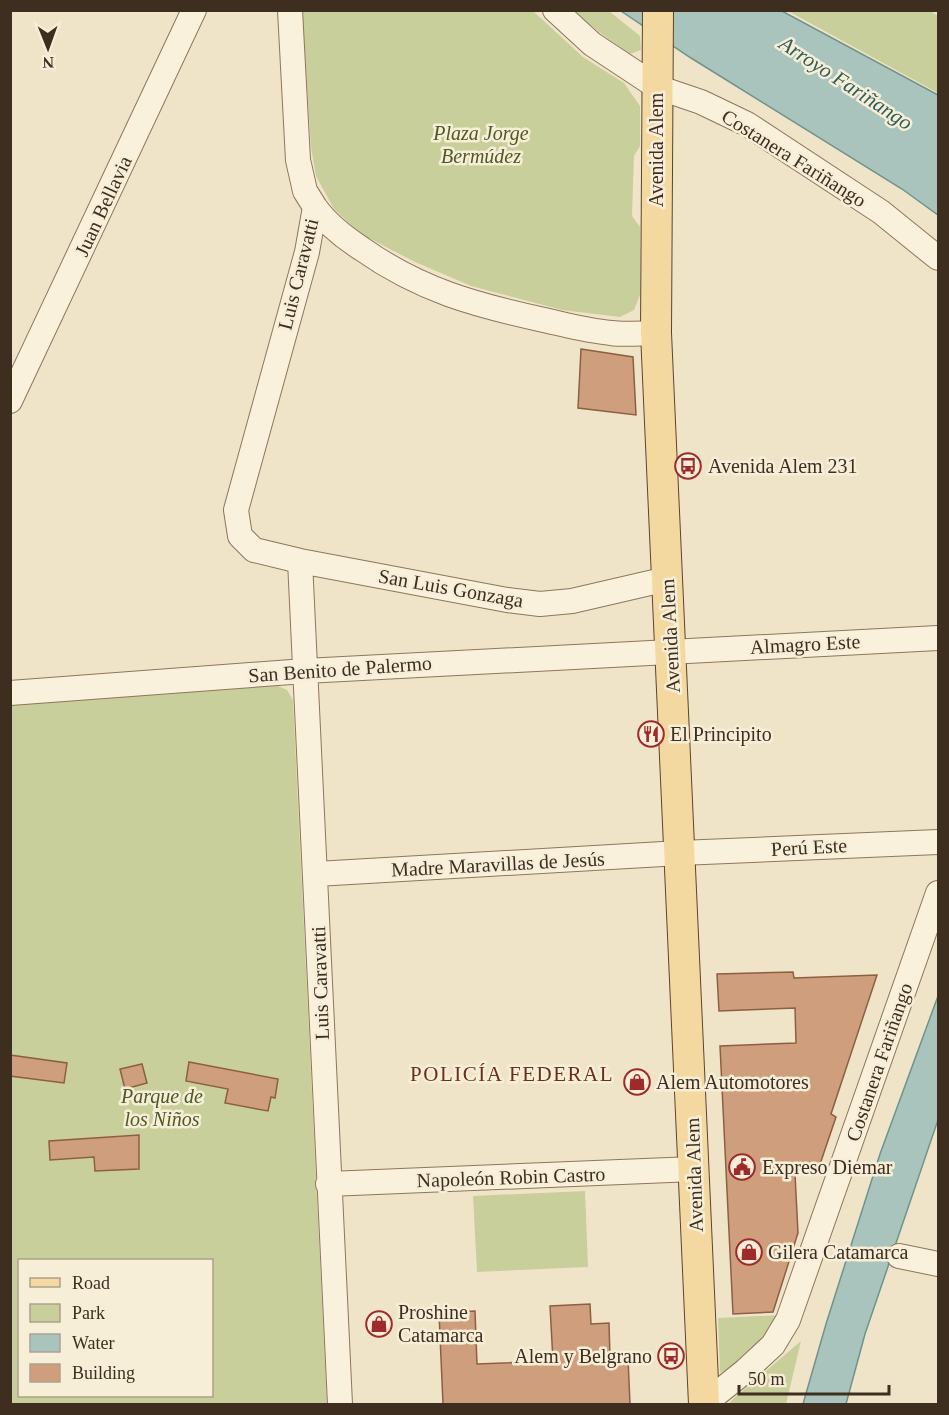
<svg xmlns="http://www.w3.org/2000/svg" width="949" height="1415" font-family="'Times New Roman',serif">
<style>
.green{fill:#c9cf9b;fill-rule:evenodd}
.water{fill:#a9c4bc;stroke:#6f938a;stroke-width:1.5}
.building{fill:#cf9f7d;stroke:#8d5f41;stroke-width:1.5}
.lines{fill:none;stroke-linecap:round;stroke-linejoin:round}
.minor-casing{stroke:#8d765c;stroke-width:26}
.major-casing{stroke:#5b4430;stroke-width:32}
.minor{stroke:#faf1dc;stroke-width:24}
.major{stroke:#f3d9a0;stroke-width:30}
.labels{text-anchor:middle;stroke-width:5;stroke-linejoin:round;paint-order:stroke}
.park-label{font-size:20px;font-style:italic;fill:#4d5a26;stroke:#f7eed8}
.street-label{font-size:20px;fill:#3d2e20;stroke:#f7eed8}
.poi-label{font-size:20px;fill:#3d2e20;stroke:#f7eed8;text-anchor:start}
.water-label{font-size:21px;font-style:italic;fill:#2f5d5a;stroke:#f7eed8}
.neighbourhood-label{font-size:21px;letter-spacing:1.5px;fill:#6b2e1e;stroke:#f7eed8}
</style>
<rect width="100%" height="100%" fill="#f0e4c8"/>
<path class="green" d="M 302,11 L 533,11 L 583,57 L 624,83 L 640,106 L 640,146 L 634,156 L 632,216 L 640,227 L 640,295 L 634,310 L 620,317 L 562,310 L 471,286 L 415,262 L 359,233 L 334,209 L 316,176 L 311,147 Z
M 574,11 L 609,11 L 640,36 L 641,50 L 630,54 L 599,32 Z
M 788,11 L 930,11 L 938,16 L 938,93 Z
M 276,685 L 287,690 L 293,700 L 327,1404 L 11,1404 L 11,703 ZM 20,1260 L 212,1260 L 212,1396 L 20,1396 Z
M 585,1191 L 588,1267 L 477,1272 L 473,1196 Z
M 782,1315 C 766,1340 748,1361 720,1373 L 718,1318 Z
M 801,1341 L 786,1404 L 729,1404 L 733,1399 Z"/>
<path class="water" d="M 621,11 L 782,11 L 938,95 L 938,215 L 902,189 L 691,58 Z
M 938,996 L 938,1120 L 865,1334 L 846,1404 L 803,1404 L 826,1324 L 880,1154 Z"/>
<path class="building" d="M 581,349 L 633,357 L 636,415 L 578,408 Z
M 793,972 L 794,978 L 877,975 L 831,1114 L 836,1117 L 817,1173 L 795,1174 L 798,1233 L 773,1312 L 733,1314 L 720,1046 L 796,1043 L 795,1008 L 719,1011 L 717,974 Z
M 10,1055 L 67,1063 L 64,1083 L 10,1076 Z
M 189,1062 L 278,1079 L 275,1098 L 271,1097 L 268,1111 L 225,1103 L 228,1089 L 186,1081 Z
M 142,1064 L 147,1083 L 125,1089 L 120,1069 Z
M 139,1135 L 139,1169 L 95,1171 L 94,1157 L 50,1160 L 49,1141 Z
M 590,1304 L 591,1324 L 609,1323 L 610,1358 L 628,1358 L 630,1404 L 443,1404 L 439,1313 L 475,1311 L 477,1364 L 553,1361 L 550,1306 Z"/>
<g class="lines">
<g class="minor-casing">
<path id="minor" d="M 290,10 L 298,160 L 305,191 L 315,207 L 307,252 L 236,510 L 240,536 L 254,550 L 300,561 L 507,600 L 540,604 L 572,601 L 667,579
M 555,10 L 592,44 L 657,87 L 701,102 L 747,124 L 881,212 L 938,258
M 315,207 C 327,224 345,238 362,249 C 420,290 475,305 544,320 C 566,325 588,331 611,333 C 626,335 641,333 656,333
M 10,401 L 194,10
M 300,561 L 340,1404
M 10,693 L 305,671 L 938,638
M 316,874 L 680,853 L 938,842
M 328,1184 L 694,1169
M 899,1256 L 938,1264
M 704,1404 L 745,1371 L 773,1345 L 788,1320 L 938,893"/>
</g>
<g class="major-casing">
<path id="major" d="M 658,10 L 656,333 L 704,1404"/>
</g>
<use href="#minor" class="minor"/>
<use href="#major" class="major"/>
</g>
<defs>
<g id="bus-ring" transform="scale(1.35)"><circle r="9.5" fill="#f7eed8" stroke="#9e2a2b" stroke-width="1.5"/><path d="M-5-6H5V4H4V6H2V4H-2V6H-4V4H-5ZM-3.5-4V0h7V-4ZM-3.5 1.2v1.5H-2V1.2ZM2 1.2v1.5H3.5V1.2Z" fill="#9e2a2b"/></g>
<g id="restaurant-ring" transform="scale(1.35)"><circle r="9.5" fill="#f7eed8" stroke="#9e2a2b" stroke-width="1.5"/><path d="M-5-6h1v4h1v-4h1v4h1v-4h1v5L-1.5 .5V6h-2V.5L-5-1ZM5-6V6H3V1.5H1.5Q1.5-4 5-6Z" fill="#9e2a2b"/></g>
<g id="shop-ring" transform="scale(1.35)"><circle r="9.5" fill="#f7eed8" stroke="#9e2a2b" stroke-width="1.5"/><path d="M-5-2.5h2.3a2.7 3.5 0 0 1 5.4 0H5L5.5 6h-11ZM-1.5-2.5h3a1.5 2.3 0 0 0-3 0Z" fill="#9e2a2b"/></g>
<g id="civic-ring" transform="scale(1.35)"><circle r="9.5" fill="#f7eed8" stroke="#9e2a2b" stroke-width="1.5"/><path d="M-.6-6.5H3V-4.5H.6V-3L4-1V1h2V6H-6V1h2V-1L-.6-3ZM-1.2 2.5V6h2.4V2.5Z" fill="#9e2a2b"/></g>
</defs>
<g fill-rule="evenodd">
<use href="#bus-ring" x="688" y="466"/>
<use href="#restaurant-ring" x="651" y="734"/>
<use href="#shop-ring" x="637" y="1082"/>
<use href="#civic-ring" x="742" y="1167"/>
<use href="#shop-ring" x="749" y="1252"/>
<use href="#shop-ring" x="379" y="1324"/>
<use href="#bus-ring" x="671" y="1356"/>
</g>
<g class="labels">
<g class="park-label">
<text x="481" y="140">Plaza Jorge<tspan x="481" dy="23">Bermúdez</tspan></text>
<text x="162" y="1103">Parque de<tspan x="162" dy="23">los Niños</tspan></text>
</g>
<g class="street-label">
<text transform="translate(656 150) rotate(-90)" y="7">Avenida Alem</text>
<text transform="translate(794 158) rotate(32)" y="7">Costanera Fariñango</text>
<text transform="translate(103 206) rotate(-65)" y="7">Juan Bellavia</text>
<text transform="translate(298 274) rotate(-76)" y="7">Luis Caravatti</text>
<text transform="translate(451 588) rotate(10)" y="7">San Luis Gonzaga</text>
<text transform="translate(670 636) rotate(-93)" y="7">Avenida Alem</text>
<text transform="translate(805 644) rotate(-3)" y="7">Almagro Este</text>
<text transform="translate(340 669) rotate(-4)" y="7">San Benito de Palermo</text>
<text transform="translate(809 847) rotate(-3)" y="7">Perú Este</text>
<text transform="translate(498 864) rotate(-3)" y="7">Madre Maravillas de Jesús</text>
<text transform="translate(320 983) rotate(-92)" y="7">Luis Caravatti</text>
<text transform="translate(879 1062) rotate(-71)" y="7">Costanera Fariñango</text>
<text transform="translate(694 1175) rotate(-92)" y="7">Avenida Alem</text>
<text transform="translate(511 1177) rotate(-2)" y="7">Napoleón Robin Castro</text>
</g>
<g class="poi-label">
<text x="708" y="473">Avenida Alem 231</text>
<text x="670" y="741">El Principito</text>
<text x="656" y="1089">Alem Automotores</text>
<text x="762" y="1174">Expreso Diemar</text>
<text x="768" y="1259">Gilera Catamarca</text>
<text x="398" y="1319">Proshine<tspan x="398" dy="23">Catamarca</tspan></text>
<text x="652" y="1363" text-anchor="end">Alem y Belgrano</text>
</g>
<g class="water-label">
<text transform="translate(846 83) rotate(33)" y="7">Arroyo Fariñango</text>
</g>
<g class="neighbourhood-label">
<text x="512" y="1081">POLICÍA FEDERAL</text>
</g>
</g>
<rect width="949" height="1415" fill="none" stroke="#3d2e20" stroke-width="24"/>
<rect x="18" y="1259" width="195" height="138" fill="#f7eed8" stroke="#ada18e" stroke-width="1.5"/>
<rect x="30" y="1278" width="30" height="9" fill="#f3d9a0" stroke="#ada18e" stroke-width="1.5"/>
<text x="72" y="1289" font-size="18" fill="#3d2e20">Road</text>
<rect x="30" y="1304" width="30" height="18" fill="#c9cf9b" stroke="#ada18e" stroke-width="1.5"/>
<text x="72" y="1319" font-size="18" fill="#3d2e20">Park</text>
<rect x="30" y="1334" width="30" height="18" fill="#a9c4bc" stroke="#ada18e" stroke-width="1.5"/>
<text x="72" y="1349" font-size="18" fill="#3d2e20">Water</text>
<rect x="30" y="1364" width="30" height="18" fill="#cf9f7d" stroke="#ada18e" stroke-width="1.5"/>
<text x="72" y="1379" font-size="18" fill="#3d2e20">Building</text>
<g transform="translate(48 48) rotate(179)" stroke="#f7eed8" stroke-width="4.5" paint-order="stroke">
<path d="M0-4.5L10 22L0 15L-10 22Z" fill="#3d2e20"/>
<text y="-9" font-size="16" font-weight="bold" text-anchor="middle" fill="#3d2e20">N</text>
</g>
<path d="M739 1385v9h150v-9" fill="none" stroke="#3d2e20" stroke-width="3"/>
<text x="748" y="1385" font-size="18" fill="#3d2e20" stroke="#f7eed8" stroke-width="4.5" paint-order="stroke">50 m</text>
</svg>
